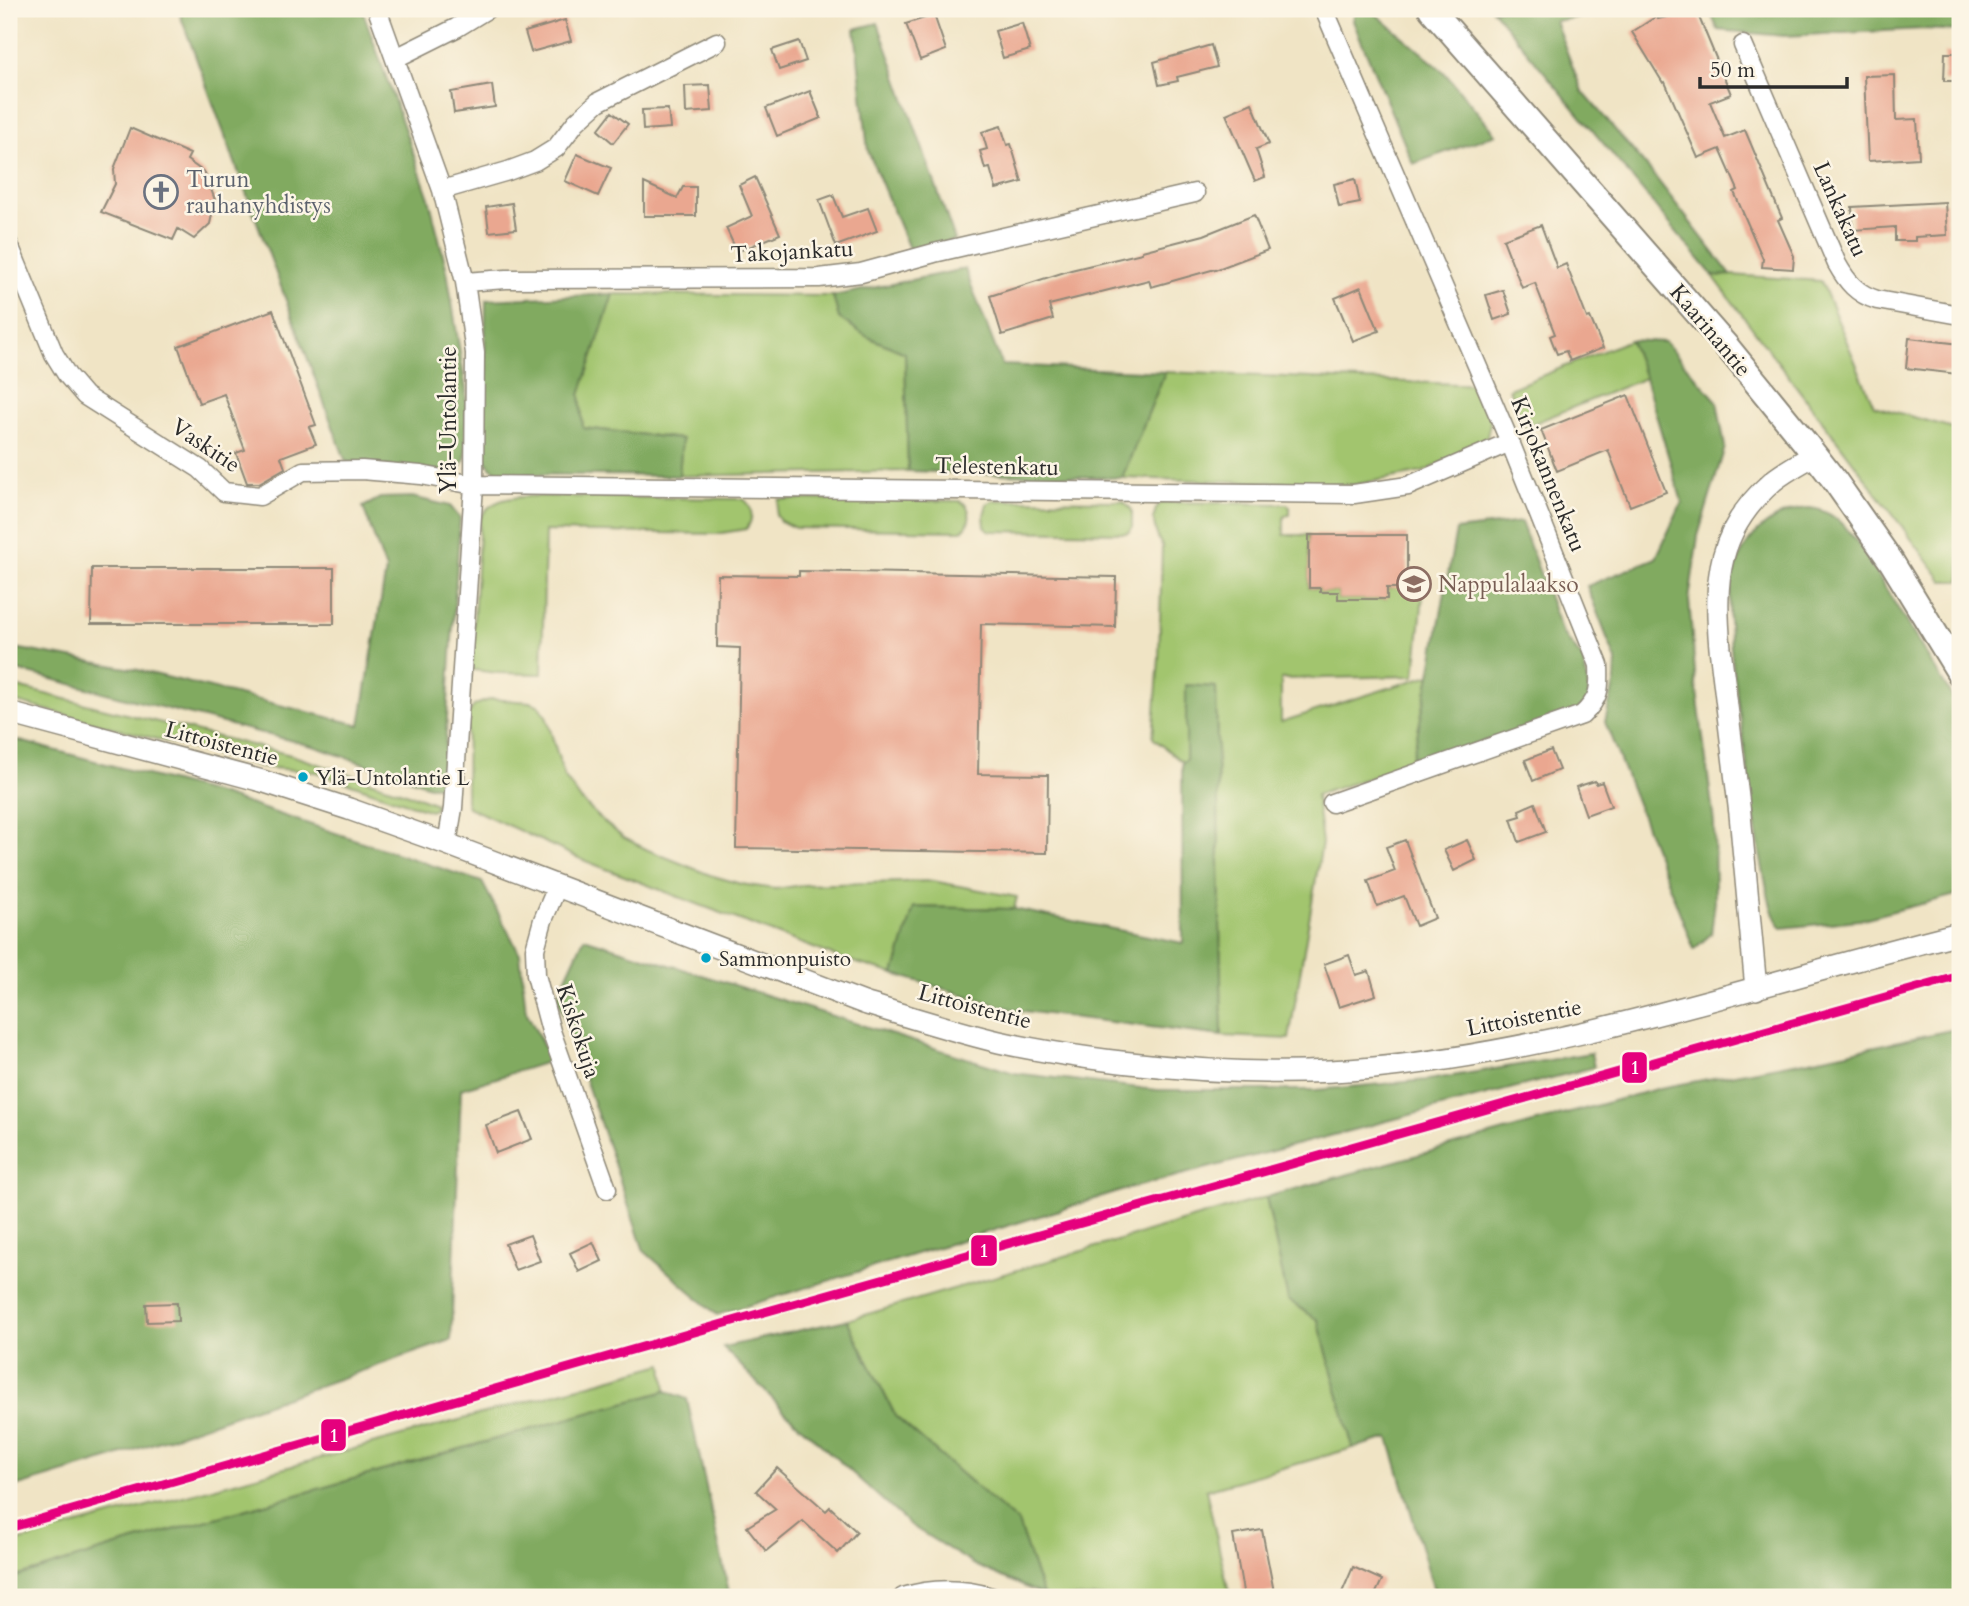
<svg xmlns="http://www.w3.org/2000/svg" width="1969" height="1606" font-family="Cardo,serif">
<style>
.green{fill:#a2c56e;stroke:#66784c;stroke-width:2}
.forest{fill:#81aa61;stroke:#566a46;stroke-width:2}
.building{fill:#eaa790}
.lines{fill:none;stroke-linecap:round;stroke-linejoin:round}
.minor-casing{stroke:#8e8878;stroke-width:21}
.tertiary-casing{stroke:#8e8878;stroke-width:24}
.secondary-casing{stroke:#8e8878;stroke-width:28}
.minor{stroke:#fff;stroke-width:18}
.tertiary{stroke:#fff;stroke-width:21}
.secondary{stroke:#fff;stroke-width:24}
.rail-1-casing{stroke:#fcf5e5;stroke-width:14}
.rail-1{stroke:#e5007d;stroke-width:9}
.bus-dot{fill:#02a3c6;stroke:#fcf5e5;stroke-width:2.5}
.labels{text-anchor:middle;stroke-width:5;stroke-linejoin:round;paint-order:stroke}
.bus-label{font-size:21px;fill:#2b2b2b;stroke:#fcf5e5;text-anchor:start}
.worship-label{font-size:23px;fill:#5b616d;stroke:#fcf5e5;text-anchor:start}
.street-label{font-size:23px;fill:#2b2b2b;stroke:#fcf5e5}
.education-label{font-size:23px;fill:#785e54;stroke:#fcf5e5;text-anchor:start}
.line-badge{stroke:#fcf5e5;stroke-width:2.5}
.badge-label{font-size:19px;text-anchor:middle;font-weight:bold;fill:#fff}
</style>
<rect width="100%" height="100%" fill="#fcf5e5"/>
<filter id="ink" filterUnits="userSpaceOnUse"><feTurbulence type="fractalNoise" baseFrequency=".0143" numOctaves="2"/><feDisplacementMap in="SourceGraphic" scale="14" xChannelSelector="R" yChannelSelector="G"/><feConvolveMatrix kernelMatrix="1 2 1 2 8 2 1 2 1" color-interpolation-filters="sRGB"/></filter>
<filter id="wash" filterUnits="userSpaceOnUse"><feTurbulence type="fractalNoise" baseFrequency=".00686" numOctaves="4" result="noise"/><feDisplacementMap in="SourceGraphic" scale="28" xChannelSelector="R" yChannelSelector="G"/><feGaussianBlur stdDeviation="1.57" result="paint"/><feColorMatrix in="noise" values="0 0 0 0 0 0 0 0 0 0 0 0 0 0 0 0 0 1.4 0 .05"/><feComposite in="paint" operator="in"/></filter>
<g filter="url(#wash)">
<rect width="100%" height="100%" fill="#f0e4c5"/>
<path class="green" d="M 1731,275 L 1821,281 L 1874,406 L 1960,430 L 1960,581 L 1943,581 L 1713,276 Z
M 613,294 L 833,296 L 839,318 L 868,337 L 905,353 L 908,471 L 679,476 L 682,439 L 583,428 L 580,395 Z
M 1630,340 L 1645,378 L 1525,427 L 1509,389 Z
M 1165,372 L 1481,385 L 1490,410 L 1490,424 L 1487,436 L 1475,447 L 1423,472 L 1353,485 L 1122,478 Z
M 535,496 L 743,499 C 753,505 754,520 746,529 L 716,534 L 545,531 L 542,674 L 498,673 L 474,670 L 471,668 L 480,519 C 491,497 512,498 535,496 Z
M 779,499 L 959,501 C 972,504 973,525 961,531 L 795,528 L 780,521 L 776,515 Z
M 994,500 L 1123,501 L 1132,510 L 1132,528 L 1129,532 L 1126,533 L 990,531 L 985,526 L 984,515 L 987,504 Z
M 1162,502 L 1287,504 L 1290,507 L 1290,515 L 1284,516 L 1284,535 L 1309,535 L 1309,588 L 1320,588 L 1321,592 L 1338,592 L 1338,599 L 1386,599 L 1387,588 L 1424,585 L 1415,676 L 1281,679 L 1281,722 L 1430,675 L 1411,764 L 1316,795 L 1322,843 L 1289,1039 L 1222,1036 L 1216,687 L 1186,685 L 1186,761 L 1182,762 L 1153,738 L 1159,658 L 1162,546 C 1155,533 1148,512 1162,502 Z
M 9,685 L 291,755 L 418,797 L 436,804 L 435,809 L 430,811 L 316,772 L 262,767 L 9,700 Z
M 491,699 L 530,702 L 538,705 L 546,716 L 564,776 L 581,800 L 604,822 L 624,838 L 648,850 L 710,875 L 741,884 L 775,889 L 803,885 L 933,881 L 1017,897 L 1014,909 L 915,907 L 894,974 L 840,958 L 684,899 L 583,860 L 468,807 L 466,801 L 467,715 L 475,705 Z
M 1266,1197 L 1288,1299 L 1318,1320 L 1353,1448 L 1206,1490 L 1230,1597 L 1050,1597 L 1043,1595 L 1018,1523 L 896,1417 L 847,1320 Z
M 663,1364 L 666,1391 L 120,1545 L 9,1579 L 9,1544 Z"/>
<path class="forest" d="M 178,9 L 362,9 L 429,198 L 447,271 L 466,390 L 466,456 L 458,474 L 346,462 Z
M 1370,9 L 1444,72 L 1496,134 L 1413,164 L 1353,21 L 1355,11 Z
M 1492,9 L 1632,9 L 1555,21 L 1582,91 L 1652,173 L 1731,275 L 1713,276 Z
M 1709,9 L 1960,9 L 1960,31 L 1924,29 L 1784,36 L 1718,30 Z
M 878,23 L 955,240 L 910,251 L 868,151 L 855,29 Z
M 965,269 L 1002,365 L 1165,372 L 1122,478 L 908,471 L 905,353 L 868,337 L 839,318 L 833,296 Z
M 613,294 L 580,395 L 583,428 L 682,439 L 679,476 L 501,474 L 490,467 L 483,455 L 486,300 Z
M 1630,340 L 1665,342 L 1717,401 L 1725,447 L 1698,536 L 1689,600 L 1696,684 L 1714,822 L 1715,901 L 1711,934 L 1694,949 L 1605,722 L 1615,680 L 1616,661 L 1587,586 L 1656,558 L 1682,502 L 1645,378 Z
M 412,497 L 450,506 L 460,518 L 443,779 L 439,786 L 429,786 L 316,747 L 9,668 L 9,647 L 138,670 L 360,725 L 386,570 L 363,507 L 380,498 Z
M 1810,508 C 1833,510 1845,527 1858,543 L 1960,710 L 1960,894 L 1859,920 L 1782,928 C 1772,916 1769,900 1766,884 C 1755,835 1750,786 1743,736 C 1738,698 1730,659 1729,620 C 1729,603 1730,584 1736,567 C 1746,535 1775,510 1810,508 Z
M 1521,522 L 1562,633 L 1583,659 L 1588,686 L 1589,700 L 1576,712 L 1411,764 L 1430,675 L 1456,530 Z
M 1186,685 L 1216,687 L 1222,1036 L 1015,1010 L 894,974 L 914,907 L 1014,909 L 1183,943 L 1182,762 L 1186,760 Z
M 9,738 L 222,795 L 482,882 L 520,954 L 526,1011 L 551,1061 L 461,1089 L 451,1340 L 111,1458 L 9,1489 Z
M 584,938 L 1014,1073 L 1157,1090 L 1315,1090 L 1428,1080 L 1591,1053 L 1594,1067 L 1131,1188 L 717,1315 L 644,1251 L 557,997 Z
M 1960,1028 L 1960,1597 L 1436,1597 L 1389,1438 L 1353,1448 L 1318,1320 L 1288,1300 L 1266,1197 L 1660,1088 L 1810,1060 Z
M 847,1320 L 896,1417 L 1018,1523 L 1043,1595 L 975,1565 L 910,1525 L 786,1413 L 723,1347 Z
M 666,1391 L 687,1399 L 730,1597 L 9,1597 L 9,1579 L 120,1545 Z"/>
<g id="blocks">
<path class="building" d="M 1696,10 L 1731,94 L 1710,102 L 1725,138 L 1745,130 L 1782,218 L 1778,220 L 1794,256 L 1793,269 L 1762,267 L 1763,259 L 1734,192 L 1738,190 L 1720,149 L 1698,158 L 1665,82 L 1663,83 L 1632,32 L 1657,16 L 1658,19 Z
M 934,15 L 946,50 L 920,60 L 906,24 Z
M 565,20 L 571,41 L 531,52 L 525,32 Z
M 1022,23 L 1030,50 L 1003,58 L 995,31 Z
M 799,41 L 806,61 L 779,70 L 772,50 Z
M 1211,45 L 1217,67 L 1177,77 L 1178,81 L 1159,85 L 1154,62 Z
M 1945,53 L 1960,53 L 1960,81 L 1944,81 Z
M 1895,75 L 1896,120 L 1917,119 L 1919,158 L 1868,161 L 1864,76 Z
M 492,85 L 495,107 L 454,113 L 451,92 Z
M 710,85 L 712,111 L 686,113 L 685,86 Z
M 810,91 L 821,118 L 777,136 L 766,108 Z
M 1252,103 L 1269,144 L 1256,149 L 1265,177 L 1255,181 L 1226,114 Z
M 668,109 L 670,128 L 643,130 L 642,110 Z
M 612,112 L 628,124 L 613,143 L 598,130 Z
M 1001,126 L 1007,145 L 1011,144 L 1022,182 L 996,189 L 990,168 L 985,169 L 980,151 L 987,149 L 982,132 Z
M 130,128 L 190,154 L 187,160 L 205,173 L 215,200 L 210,224 L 194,239 L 178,229 L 173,240 L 101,212 L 115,184 L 114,169 Z
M 577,154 L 611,168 L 598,196 L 565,181 Z
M 755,177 L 780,234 L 737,252 L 726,228 L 752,216 L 739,185 Z
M 1355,179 L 1360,203 L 1339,207 L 1334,184 Z
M 644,183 L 677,198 L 683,187 L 696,187 L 696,216 L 644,216 Z
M 833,195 L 842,217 L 868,208 L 877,231 L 836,246 L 819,200 Z
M 1945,202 L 1947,235 L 1915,237 L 1915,241 L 1895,241 L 1895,227 L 1853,230 L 1852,207 Z
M 512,203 L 516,229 L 489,232 L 486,207 Z
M 1254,215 L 1268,250 L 1215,270 L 1215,269 L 1151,287 L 1149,280 L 1049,305 L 1053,319 L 1002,335 L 990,296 L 1071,270 L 1142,253 L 1142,251 L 1204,235 Z
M 1541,225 L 1557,268 L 1566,264 L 1587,318 L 1590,317 L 1603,348 L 1570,361 L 1566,351 L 1557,354 L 1550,336 L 1555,334 L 1535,283 L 1522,288 L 1503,239 Z
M 1361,287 L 1379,331 L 1353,341 L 1335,298 Z
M 1503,290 L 1511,314 L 1494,320 L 1486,295 Z
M 273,310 L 316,425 L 309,427 L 316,444 L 281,457 L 285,468 L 259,483 L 247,483 L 236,453 L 245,450 L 224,394 L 199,403 L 178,346 Z
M 1909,338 L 1960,344 L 1957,374 L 1906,368 Z
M 1628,395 L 1666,492 L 1630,506 L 1608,450 L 1557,471 L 1541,430 Z
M 1309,535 L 1407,535 L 1407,588 L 1387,588 L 1387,599 L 1338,599 L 1338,592 L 1320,592 L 1320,588 L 1309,588 Z
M 92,568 L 334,568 L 334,624 L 91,624 Z
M 799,571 L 1116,577 L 1115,627 L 981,624 L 978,774 L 1048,775 L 1047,853 L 736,848 L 740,648 L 717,647 L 718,575 L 799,576 Z
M 1551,750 L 1559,770 L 1533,781 L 1525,760 Z
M 1595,781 L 1596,784 L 1602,782 L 1611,806 L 1586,815 L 1576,787 Z
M 1535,803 L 1546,832 L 1519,842 L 1511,819 L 1521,816 L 1519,810 Z
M 1405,840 L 1435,918 L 1416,926 L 1404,896 L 1377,906 L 1368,881 L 1395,871 L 1386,847 Z
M 1467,840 L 1476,860 L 1454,871 L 1444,850 Z
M 1349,955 L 1356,975 L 1369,971 L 1376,995 L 1339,1007 L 1324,964 Z
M 521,1112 L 532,1139 L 496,1153 L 486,1125 Z
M 530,1235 L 540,1261 L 515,1270 L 505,1244 Z
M 593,1242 L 602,1261 L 579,1272 L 570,1253 Z
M 177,1303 L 178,1321 L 147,1322 L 146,1304 Z
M 777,1468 L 826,1511 L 830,1507 L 857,1532 L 838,1553 L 803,1521 L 766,1551 L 747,1527 L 776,1509 L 756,1491 Z
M 1262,1530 L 1274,1592 L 1244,1597 L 1233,1535 Z
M 1353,1567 L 1382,1580 L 1374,1597 L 1340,1597 Z"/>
</g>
</g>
<g filter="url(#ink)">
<use href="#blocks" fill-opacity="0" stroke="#8e8878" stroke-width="2"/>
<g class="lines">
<g class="minor-casing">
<path id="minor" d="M 377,9 L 442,190 L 465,282 L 475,353 L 474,485 L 453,808 L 447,844
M 1324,9 L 1510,442 L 1599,665 C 1600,689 1600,698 1582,715 L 1332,803
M 1743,45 L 1837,264 C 1847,282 1857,294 1877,300 L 1960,315
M 396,58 L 456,28 L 487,9
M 442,190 L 508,171 L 535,161 L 556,148 L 576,122 L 598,102 L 717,42
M 9,245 L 54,354 L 67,375 L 85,396 L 200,469 L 224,492 L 260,496 L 303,471 L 362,470 L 421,475 L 474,485 L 1354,494 L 1408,486 L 1510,442
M 465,282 L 506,279 L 819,278 L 861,273 L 934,253 L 1195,193
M 557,887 L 543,920 L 535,949 L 536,975 L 551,1031 L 607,1189
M 903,1597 C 932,1588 962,1588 992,1597"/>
</g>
<g class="tertiary-casing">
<path id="tertiary" d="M 9,713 L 262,781 L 349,809 L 447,844 L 864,1003 C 909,1017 953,1031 999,1042 C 1039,1051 1080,1057 1121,1062 C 1205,1072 1290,1076 1374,1068 C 1575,1049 1765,981 1960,933
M 1756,989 L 1740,814 L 1720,648 C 1714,579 1717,530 1773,481 C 1785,471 1801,463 1814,455"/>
</g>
<g class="secondary-casing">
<path id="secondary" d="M 1431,9 L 1728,348 L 1803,440 L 1835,481 L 1891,561 L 1960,674"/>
</g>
<use href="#minor" class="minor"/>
<use href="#tertiary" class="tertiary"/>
<use href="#secondary" class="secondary"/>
<g class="rail-1-casing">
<path id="rail-1" d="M 9,1528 L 754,1315 L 1960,976"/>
</g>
<use href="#rail-1" class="rail-1"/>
</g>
</g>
<defs>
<g id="church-ring" transform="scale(1.75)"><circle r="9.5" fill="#fcf5e5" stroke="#6b7280" stroke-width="1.5"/><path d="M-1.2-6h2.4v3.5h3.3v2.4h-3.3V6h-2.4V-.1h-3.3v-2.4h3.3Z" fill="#6b7280"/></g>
<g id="school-ring" transform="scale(1.75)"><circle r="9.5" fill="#fcf5e5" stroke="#8d6e63" stroke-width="1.5"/><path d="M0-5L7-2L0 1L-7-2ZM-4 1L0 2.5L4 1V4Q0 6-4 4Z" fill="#8d6e63"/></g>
</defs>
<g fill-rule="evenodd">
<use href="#church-ring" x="161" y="192"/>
<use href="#school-ring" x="1414" y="584"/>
</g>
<g class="bus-dot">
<circle cx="303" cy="777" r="6"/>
<circle cx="706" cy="958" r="6"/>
</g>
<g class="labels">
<g class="bus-label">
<text x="316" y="785">Ylä-Untolantie L</text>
<text x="719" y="966">Sammonpuisto</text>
</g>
<g class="worship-label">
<text x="186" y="187">Turun<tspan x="186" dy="26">rauhanyhdistys</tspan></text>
</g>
<g class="street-label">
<text transform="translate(1841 209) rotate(66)" y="8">Lankakatu</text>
<text transform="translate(792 251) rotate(-3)" y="8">Takojankatu</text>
<text transform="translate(1711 330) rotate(50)" y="8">Kaarinantie</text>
<text transform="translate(448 420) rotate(-90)" y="8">Ylä-Untolantie</text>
<text transform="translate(206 445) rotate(34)" y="8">Vaskitie</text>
<text transform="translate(997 466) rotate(1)" y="8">Telestenkatu</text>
<text transform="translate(1549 474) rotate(68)" y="8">Kirjokannenkatu</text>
<text transform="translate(222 743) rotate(15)" y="8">Littoistentie</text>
<text transform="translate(975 1006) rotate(15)" y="8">Littoistentie</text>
<text transform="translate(1524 1017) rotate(-11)" y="8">Littoistentie</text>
<text transform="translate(579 1031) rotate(72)" y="8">Kiskokuja</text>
</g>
<g class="education-label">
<text x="1438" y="592">Nappulalaakso</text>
</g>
</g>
<g class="line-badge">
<rect x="1621" y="1051" width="27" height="33" rx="7" fill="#e5007d"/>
<rect x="970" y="1234" width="28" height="33" rx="7" fill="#e5007d"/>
<rect x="320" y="1418" width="27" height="34" rx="7" fill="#e5007d"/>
</g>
<g class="badge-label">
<text x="1635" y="1074">1</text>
<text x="984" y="1257">1</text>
<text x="334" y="1442">1</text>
</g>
<rect width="1969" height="1606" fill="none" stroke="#fcf5e5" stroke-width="35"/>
<path d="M1700 77v10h147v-10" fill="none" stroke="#2b2b2b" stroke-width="3.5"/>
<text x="1710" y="77" font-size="21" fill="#2b2b2b" stroke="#fcf5e5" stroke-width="5" paint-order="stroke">50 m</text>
</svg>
